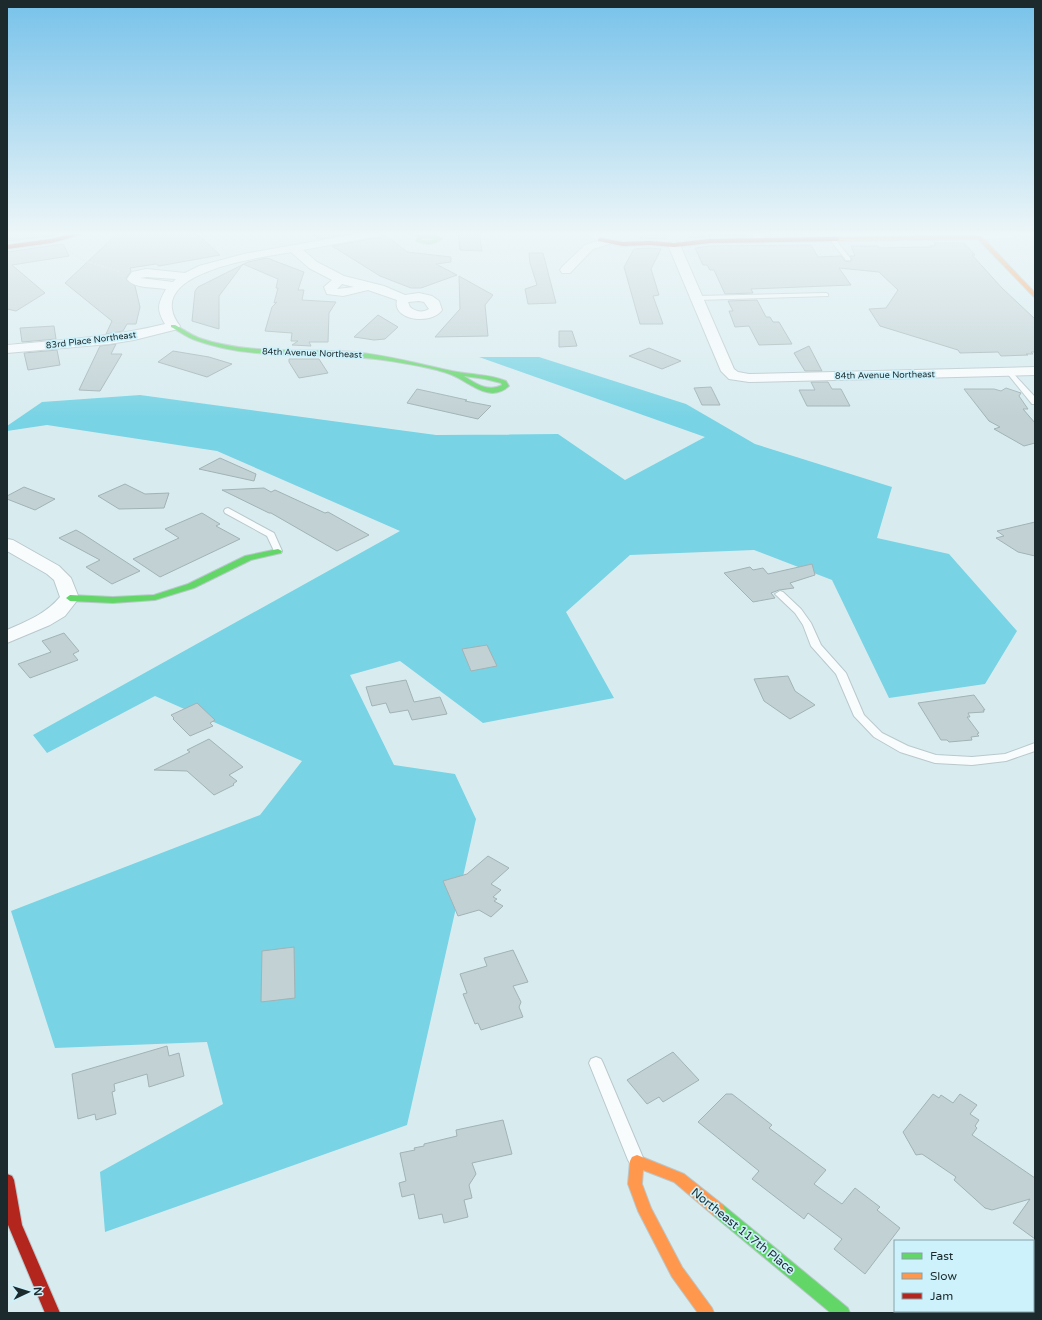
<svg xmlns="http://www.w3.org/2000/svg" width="1042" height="1320" font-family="'Varela Round',sans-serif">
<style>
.forest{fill:#78d3e4}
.building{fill:#c1d1d4;stroke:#a2b2b5}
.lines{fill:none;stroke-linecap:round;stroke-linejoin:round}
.lane-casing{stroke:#b9c8cc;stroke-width:2}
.street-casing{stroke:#b9c8cc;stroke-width:2}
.fast-casing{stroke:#b9c8cc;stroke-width:2}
.slow-casing{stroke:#b9c8cc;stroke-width:2}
.jam-casing{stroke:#b9c8cc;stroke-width:2}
.path{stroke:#d1d8d9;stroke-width:1.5;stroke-dasharray:2.5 1.5;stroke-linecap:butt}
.lane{fill:#f9fcfd;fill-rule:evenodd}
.street{fill:#f9fcfd;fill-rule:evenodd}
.fast{fill:#63d668;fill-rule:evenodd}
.slow{fill:#ff974d;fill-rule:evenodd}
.jam{fill:#b3261e;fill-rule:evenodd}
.labels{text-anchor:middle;stroke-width:3.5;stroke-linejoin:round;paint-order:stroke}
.far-street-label{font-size:9px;fill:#1c2a2d;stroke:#cdf2fb}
.near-street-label{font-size:12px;fill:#1c2a2d;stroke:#cdf2fb}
</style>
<rect width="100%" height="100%" fill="#d8ecf0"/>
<path class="forest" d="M 479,357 L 539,357 L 686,404 L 755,444 L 892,487 L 877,538 L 949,554 L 1017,631 L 985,684 L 889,698 L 832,580 L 754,550 L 630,555 L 566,612 L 614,698 L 483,723 L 400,661 L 350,675 L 394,765 L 455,774 L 476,819 L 407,1125 L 105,1232 L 100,1172 L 223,1104 L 207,1042 L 55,1048 L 11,911 L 260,815 L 302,761 L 155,696 L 47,753 L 33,735 L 400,531 L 217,451 L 47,425 L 7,431 L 7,426 L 42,402 L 140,395 L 436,435 L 558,434 L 625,480 L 705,437 Z"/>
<path class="building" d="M 56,232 L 57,234 L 51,236 L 7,241 L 7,234 Z
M 127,232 L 195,232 L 220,255 L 159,266 L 156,264 L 130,268 L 131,271 L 126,279 L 135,286 L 140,307 L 136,324 L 127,324 L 123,331 L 106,334 L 112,321 L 65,283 L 116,235 Z
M 309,232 L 357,232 L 320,239 Z
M 458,232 L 479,232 L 482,251 L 460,250 Z
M 643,232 L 670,232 L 666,239 L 640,238 Z
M 688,232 L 749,232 L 750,235 L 710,236 L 690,238 Z
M 763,232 L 803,232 L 804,234 L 764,235 Z
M 387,236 L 407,252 L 451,257 L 451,262 L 436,264 L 457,275 L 421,288 L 411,288 L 380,276 L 332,246 Z
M 934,243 L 964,243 L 975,255 L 972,255 L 1002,288 L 1035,319 L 1035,352 L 1031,352 L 1033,354 L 1026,354 L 1028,355 L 1001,356 L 998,352 L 960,353 L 958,350 L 880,326 L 869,309 L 886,308 L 898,290 L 879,272 L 839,268 L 851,285 L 751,289 L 753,293 L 725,294 L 714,270 L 710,270 L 707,265 L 703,265 L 695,248 L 710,246 L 811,245 L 818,257 L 841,256 L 845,261 L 850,262 L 852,260 L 850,256 L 855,256 L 851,246 L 878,246 L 879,248 L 932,247 L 930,246 L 936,245 Z
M 63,244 L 69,256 L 12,265 L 45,293 L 16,311 L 7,309 L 7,252 Z
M 650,248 L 661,249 L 651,269 L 659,295 L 653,296 L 663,324 L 640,324 L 624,267 L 634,249 Z
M 529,253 L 543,253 L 556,303 L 528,304 L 525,289 L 537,285 L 530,263 Z
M 267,258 L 304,272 L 298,290 L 304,290 L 302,300 L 336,302 L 329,313 L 328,342 L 309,342 L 311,346 L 292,345 L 298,341 L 291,341 L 292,333 L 265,331 L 272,307 L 277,302 L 274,303 L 278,288 L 276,288 L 278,279 L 243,264 L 219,296 L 219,329 L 192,321 L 195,291 L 198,287 L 248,262 Z
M 459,276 L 493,295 L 485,305 L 488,336 L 435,337 L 460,309 Z
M 757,300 L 766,317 L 770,317 L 773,322 L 779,322 L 792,344 L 759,345 L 749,326 L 735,327 L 729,311 L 733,311 L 728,301 Z
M 378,315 L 398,327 L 385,339 L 374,340 L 354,337 Z
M 54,326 L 56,339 L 22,342 L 20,328 Z
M 559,331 L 572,331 L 577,346 L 559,347 Z
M 116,344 L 111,354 L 122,354 L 100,391 L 79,390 L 100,346 Z
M 809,346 L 822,371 L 805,371 L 794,353 Z
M 649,348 L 681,361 L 662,369 L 629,356 Z
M 57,350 L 60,365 L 28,370 L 24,353 Z
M 173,351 L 209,357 L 232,364 L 207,377 L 158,362 Z
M 289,359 L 319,359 L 328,373 L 299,378 L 289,362 Z
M 811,382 L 828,382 L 832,389 L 841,389 L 850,406 L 807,406 L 799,390 L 815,390 Z
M 711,387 L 720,405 L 702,405 L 694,388 Z
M 1006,388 L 1021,393 L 1019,396 L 1028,409 L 1023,409 L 1035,423 L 1035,443 L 1024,446 L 994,429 L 1000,427 L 989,421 L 964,389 L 994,389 L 1001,391 Z
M 417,389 L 467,400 L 465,401 L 491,406 L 478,419 L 407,403 Z
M 220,458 L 256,474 L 254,481 L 199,469 Z
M 125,484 L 145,494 L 169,493 L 164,508 L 119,509 L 98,496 Z
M 24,487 L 55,499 L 35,510 L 7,499 L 7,496 Z
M 264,488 L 271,492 L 275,490 L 325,513 L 328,512 L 369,535 L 337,551 L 271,513 L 269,513 L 222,490 Z
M 202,513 L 220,524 L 216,526 L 240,539 L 160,577 L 133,559 L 179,538 L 165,529 Z
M 1035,522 L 1035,556 L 1018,552 L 996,538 L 1004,536 L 997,531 Z
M 76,530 L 83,534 L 140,571 L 112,584 L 86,567 L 100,560 L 59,538 Z
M 812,564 L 815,575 L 790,583 L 794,588 L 779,590 L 771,593 L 775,598 L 753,602 L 724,573 L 750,567 L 753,570 L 763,568 L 768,574 Z
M 64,633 L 79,651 L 73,654 L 78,660 L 30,678 L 18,664 L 51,652 L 42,641 Z
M 487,645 L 497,666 L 471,671 L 462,649 Z
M 788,676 L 795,691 L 815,705 L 790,719 L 764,701 L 754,679 Z
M 406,680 L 414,702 L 440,697 L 447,714 L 412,720 L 408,710 L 390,713 L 386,703 L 372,706 L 366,687 Z
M 974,695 L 985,710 L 983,710 L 984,712 L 968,713 L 970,717 L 967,717 L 979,733 L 977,734 L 979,736 L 971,737 L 972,740 L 949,742 L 947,740 L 941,740 L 918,703 Z
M 197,703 L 215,720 L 210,723 L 213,726 L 190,736 L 173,719 L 174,718 L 171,715 Z
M 209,739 L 243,767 L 229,775 L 237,781 L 233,784 L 234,785 L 214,795 L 187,771 L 154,770 L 190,752 L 187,750 Z
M 488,856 L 509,868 L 491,884 L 501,890 L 493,897 L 497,899 L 494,901 L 503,906 L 491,917 L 479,910 L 458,916 L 443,881 L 467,874 Z
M 294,947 L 295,998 L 261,1002 L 262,951 Z
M 513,950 L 528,982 L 513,986 L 521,1002 L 519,1007 L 523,1017 L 481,1030 L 478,1023 L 475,1024 L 463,994 L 467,993 L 460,974 L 487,966 L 484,958 Z
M 167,1046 L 169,1056 L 179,1053 L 184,1076 L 149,1087 L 147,1074 L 114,1084 L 115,1091 L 112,1092 L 116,1114 L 96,1120 L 95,1114 L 78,1119 L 72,1074 Z
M 673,1052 L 699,1080 L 663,1102 L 659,1097 L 647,1104 L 627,1080 Z
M 726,1094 L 732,1094 L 772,1125 L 769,1128 L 826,1170 L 814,1184 L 842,1204 L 855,1188 L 880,1207 L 877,1210 L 900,1228 L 865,1274 L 834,1249 L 842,1239 L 808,1213 L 804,1219 L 752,1179 L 759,1171 L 698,1122 Z
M 933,1094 L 939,1098 L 941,1095 L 953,1103 L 960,1094 L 977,1105 L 970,1114 L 979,1120 L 975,1126 L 977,1128 L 972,1135 L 1035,1178 L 1035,1239 L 1013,1223 L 1030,1199 L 992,1210 L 985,1208 L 954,1180 L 956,1177 L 922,1154 L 916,1155 L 903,1132 Z
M 503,1120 L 512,1154 L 472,1163 L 476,1174 L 469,1185 L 472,1198 L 464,1200 L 468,1217 L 444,1223 L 442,1214 L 419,1219 L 414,1194 L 402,1197 L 399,1183 L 406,1181 L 400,1153 L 415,1150 L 414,1148 L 424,1146 L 424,1144 L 457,1136 L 456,1130 Z"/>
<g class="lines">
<g class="lane-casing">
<path id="lane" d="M 584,232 L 591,232 L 603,240 L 598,241 Z
M 971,232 L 978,232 L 980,235 L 1012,234 L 1015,236 L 1012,238 L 979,239 Z
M 831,239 L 835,239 L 850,258 L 850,260 L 846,260 L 831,241 Z
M 826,293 L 828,294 L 828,296 L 697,300 L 694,298 L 697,296 Z
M 1009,370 L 1011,371 L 1035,397 L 1035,404 L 1032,404 L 1007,373 L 1007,371 Z
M 228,508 L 274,533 L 282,551 L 281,553 L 275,553 L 267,536 L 225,513 L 224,511 L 225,509 Z
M 780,591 L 783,592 L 801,609 L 811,623 L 821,645 L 846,673 L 864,715 L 882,733 L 908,746 L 936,755 L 972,757 L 1005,754 L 1035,743 L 1035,751 L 1006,761 L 972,765 L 935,763 L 900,752 L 874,737 L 854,716 L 836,674 L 811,646 L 803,625 L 795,613 L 775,594 Z
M 596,1057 L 601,1059 L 603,1063 L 644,1160 L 641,1165 L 636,1167 L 631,1165 L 628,1160 L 589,1063 L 591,1059 Z"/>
</g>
<g class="street-casing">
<path id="street" d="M 367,232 L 389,232 L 388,234 L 303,250 L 317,262 L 344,276 L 384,286 L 405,295 L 419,293 L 432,296 L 439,301 L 442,310 C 432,325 392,321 397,300 L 368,290 L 343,296 L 327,294 L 324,287 L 332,280 L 309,268 L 291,252 C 264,257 166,269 172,309 C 173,316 176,321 180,326 L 178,329 L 134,340 L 109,344 L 7,353 L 7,345 C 60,340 113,337 165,324 C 156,309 158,304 166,289 C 155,287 134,289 127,279 L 132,272 L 146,269 L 185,273 L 199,266 L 244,254 ZM 146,277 L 176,279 L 173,282 L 140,278 ZM 342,284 L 354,287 L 337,289 ZM 419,301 L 424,302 L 429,309 C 423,313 416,312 410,307 L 408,302 Z
M 750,232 L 761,232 L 766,240 L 764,242 L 756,242 Z
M 605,239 L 609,240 L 611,242 L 609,244 L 593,249 L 570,273 L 562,273 L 560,270 L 562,267 L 585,245 Z
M 674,242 L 678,243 L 680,245 L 734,369 L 738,372 L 749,374 L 1035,367 L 1035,375 L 749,382 L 729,379 L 721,371 L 668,245 L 670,243 Z
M 7,539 L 13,540 L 59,566 L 71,578 L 79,598 L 65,616 L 50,625 L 7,643 L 7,630 C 27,621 46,614 60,597 L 54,580 L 47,574 L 7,551 Z"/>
</g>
<g class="fast-casing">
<path id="fast" d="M 406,232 C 412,232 417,235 422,235 C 431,236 435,233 442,239 C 434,246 425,245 416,241 L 418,237 ZM 422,238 L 433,238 L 435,239 L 428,241 L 421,240 Z
M 171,325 L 175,325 C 183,329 191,335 199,338 C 249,355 302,348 354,352 C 387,355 419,364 452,371 C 471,375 489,374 506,381 L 509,386 C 489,404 470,382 452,375 C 435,368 408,364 390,361 C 326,350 257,363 195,340 C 186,337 179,331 171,327 ZM 464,376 L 485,379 L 501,383 L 502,385 C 488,392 476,384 464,376 Z
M 278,549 L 282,551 L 281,553 L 251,560 L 194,588 L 155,600 L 113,603 L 70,601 L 66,598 L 70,595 L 113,597 L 154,595 L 188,584 L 245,556 Z
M 718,1203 L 723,1205 L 848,1308 L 850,1313 L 831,1313 L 713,1215 L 711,1210 L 713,1205 Z"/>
</g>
<g class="slow-casing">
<path id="slow" d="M 981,236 L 1035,293 L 1035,298 L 978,239 L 837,241 L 834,239 L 837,237 Z
M 637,1155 L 684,1174 L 723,1205 L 725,1210 L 723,1215 L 718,1217 L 713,1215 L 674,1182 L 643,1170 L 642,1184 L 651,1208 L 682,1267 L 712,1308 L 714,1313 L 698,1313 L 672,1277 L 638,1211 L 628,1184 L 630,1161 L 632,1157 Z"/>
</g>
<g class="jam-casing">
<path id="jam" d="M 81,232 L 91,232 L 51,243 L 7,249 L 7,245 L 51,239 Z
M 600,238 L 623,242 L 650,241 L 674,243 L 710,239 L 837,237 L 840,239 L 837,241 L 710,243 L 674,247 L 650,245 L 623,246 L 598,241 L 598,239 Z
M 7,1174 L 12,1176 L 14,1180 L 22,1225 L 60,1313 L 45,1313 L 8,1225 Z"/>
</g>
<path class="path" d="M 1023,238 L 1035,239
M 69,251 L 83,260 L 121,272"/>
<use href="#lane" class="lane"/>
<use href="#street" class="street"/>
<use href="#fast" class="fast"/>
<use href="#slow" class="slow"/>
<use href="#jam" class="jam"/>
</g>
<linearGradient id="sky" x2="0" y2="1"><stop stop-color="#77c2ea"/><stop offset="0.56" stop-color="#edf6f8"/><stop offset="1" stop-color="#edf6f8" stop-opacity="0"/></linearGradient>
<rect width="1042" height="417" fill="url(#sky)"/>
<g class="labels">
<g class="far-street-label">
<text transform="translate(91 340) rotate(-7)" y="3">83rd Place Northeast</text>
<text transform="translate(312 353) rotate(2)" y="3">84th Avenue Northeast</text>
<text transform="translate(885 375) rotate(-1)" y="3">84th Avenue Northeast</text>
</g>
<g class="near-street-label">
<text transform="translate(743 1231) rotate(39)" y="4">Northeast 117th Place</text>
</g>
</g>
<rect width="1042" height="1320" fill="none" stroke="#1c2a2d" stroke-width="16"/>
<rect x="894" y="1240" width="140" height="72" fill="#cdf2fb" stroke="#86a2a9"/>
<rect x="902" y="1253" width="20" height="6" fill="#63d668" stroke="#86a2a9"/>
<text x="930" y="1260" font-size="12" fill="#1c2a2d">Fast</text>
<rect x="902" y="1273" width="20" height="6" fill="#ff974d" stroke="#86a2a9"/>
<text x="930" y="1280" font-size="12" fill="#1c2a2d">Slow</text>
<rect x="902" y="1293" width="20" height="6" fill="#b3261e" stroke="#86a2a9"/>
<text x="930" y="1300" font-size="12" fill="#1c2a2d">Jam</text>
<g transform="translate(28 1292) rotate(86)" stroke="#cdf2fb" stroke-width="3" paint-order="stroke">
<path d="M0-3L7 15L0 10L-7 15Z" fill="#1c2a2d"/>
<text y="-6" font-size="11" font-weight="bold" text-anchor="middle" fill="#1c2a2d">N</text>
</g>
</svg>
